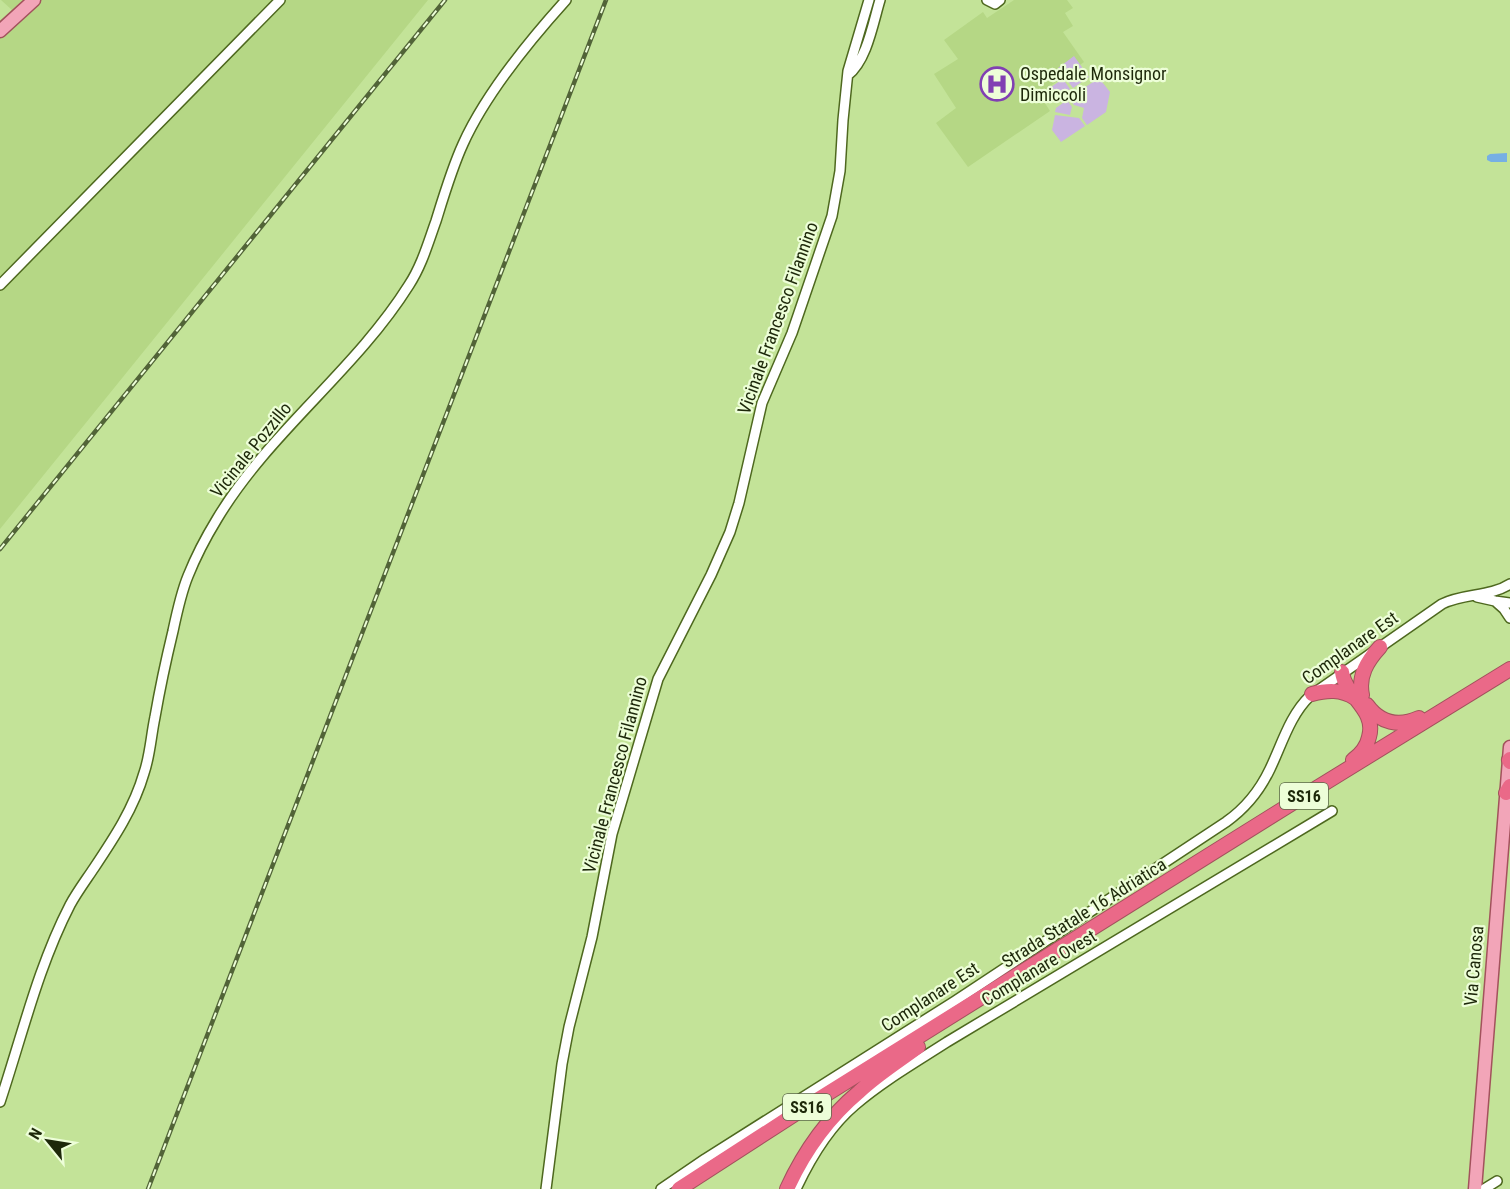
<svg xmlns="http://www.w3.org/2000/svg" width="1510" height="1189" font-family="'Roboto Condensed',sans-serif">
<style>
.built{fill:#b5d785}
.green{fill:#cab4e1}
.water{fill:#76afe4}
.lines{fill:none;stroke-linecap:round;stroke-linejoin:round}
.minor-casing{stroke:#4e681f;stroke-width:12}
.major-casing{stroke:#a2525c;stroke-width:15}
.highway-casing{stroke:#a2525c;stroke-width:16}
.minor{stroke:#fff;stroke-width:9}
.major{stroke:#f2a5b8;stroke-width:12}
.highway{stroke:#ea6988;stroke-width:14}
.rail-casing{stroke:#526438;stroke-width:4.5}
.rail{stroke:#edfed8;stroke-width:2;stroke-dasharray:7;stroke-linecap:butt}
.labels{text-anchor:middle;stroke-width:4.5;stroke-linejoin:round;paint-order:stroke}
.shield{fill:#edfed8;stroke:#5b6848;stroke-width:1.5}
.shield-label{font-size:16px;font-weight:bold;fill:#1d280a}
.poi-label{font-size:18px;fill:#1d280a;stroke:#edfed8;text-anchor:start}
.street-label{font-size:18px;fill:#1d280a;stroke:#edfed8}
</style>
<rect width="100%" height="100%" fill="#c3e398"/>
<path class="built" d="M 1,0 L 428,0 L 0,529 L 0,22 L 12,10 Z
M 1014,0 L 1067,0 L 1073,8 L 1065,13 L 1073,26 L 1063,32 L 1084,62 L 1039,94 L 1050,111 L 968,167 L 936,123 L 956,108 L 934,74 L 958,59 L 944,40 L 983,12 L 987,18 Z"/>
<path class="green" d="M 1074,56 L 1089,77 L 1073,88 L 1058,68 Z
M 1099,78 L 1110,92 L 1106,112 L 1087,125 L 1082,118 L 1084,108 L 1074,105 L 1069,98 Z
M 1063,79 L 1070,89 L 1052,102 L 1045,91 Z
M 1067,100 L 1072,107 L 1070,115 L 1055,112 L 1056,108 Z
M 1055,115 L 1079,118 L 1085,126 L 1061,142 L 1052,130 Z"/>
<path class="water" d="M 1507,153 L 1507,162 L 1491,162 L 1487,160 L 1487,156 L 1490,154 Z"/>
<g class="lines">
<g class="minor-casing">
<path id="minor" d="M 987,0 L 995,4 L 1000,0
M 848,75 C 867,60 873,23 880,0
M 0,285 L 280,0
M 1477,597 L 1495,601 L 1510,603
M 1495,601 L 1504,609 L 1510,618
M 0,1102 C 22,1036 38,967 70,905 C 77,892 86,880 94,868 C 114,838 134,808 144,773 C 150,756 151,736 155,717 C 160,688 166,660 173,631 C 177,612 181,593 188,576 C 196,556 206,537 217,519 C 269,432 355,371 409,285 C 422,265 428,243 436,221 C 444,195 452,168 463,144 C 486,93 529,41 566,0
M 546,1189 L 562,1064 L 569,1027 L 592,937 L 612,834 L 658,679 L 711,575 L 730,532 L 739,503 L 762,403 L 792,333 L 832,216 L 840,171 L 843,120 L 848,71 L 869,0
M 661,1189 L 705,1159 L 955,1001 L 1226,822 C 1246,808 1260,790 1270,769 C 1282,744 1290,715 1310,696 L 1442,604 C 1464,593 1490,597 1510,584
M 796,1189 C 810,1159 829,1127 855,1105 C 883,1081 916,1062 947,1042 L 1332,811
M 1484,1189 L 1497,1181"/>
</g>
<g class="major-casing">
<path id="major" d="M 0,31 L 34,0
M 1475,1189 L 1510,747"/>
</g>
<g class="highway-casing">
<path id="highway" d="M 1342,672 C 1345,697 1377,709 1369,737 C 1367,747 1361,754 1353,760
M 1312,694 C 1327,690 1341,689 1355,698
M 1362,695 C 1358,676 1367,661 1380,647
M 1367,705 C 1380,723 1399,727 1419,718
M 1510,759 L 1509,760 L 1510,762
M 1506,793 L 1510,786
M 679,1189 L 801,1110 L 1307,794 L 1510,669
M 787,1189 C 804,1152 828,1118 859,1092 C 877,1075 898,1062 918,1047"/>
</g>
<use href="#minor" class="minor"/>
<use href="#major" class="major"/>
<use href="#highway" class="highway"/>
<g class="rail-casing">
<path id="rail" d="M 0,549 L 445,0
M 148,1189 L 606,0"/>
</g>
<use href="#rail" class="rail"/>
</g>
<defs>
<g id="hospital-ring" transform="scale(1.725)"><circle r="9.5" fill="#edfed8" stroke="#813fb3" stroke-width="1.5"/><path d="M-5-5h3v3.5h4V-5h3V5h-3V1.5h-4V5h-3Z" fill="#813fb3"/></g>
</defs>
<g fill-rule="evenodd">
<use href="#hospital-ring" x="997" y="84"/>
</g>
<g class="labels">
<g class="shield">
<rect x="1280" y="783" width="48" height="26" rx="4.5"/>
<rect x="783" y="1094" width="48" height="26" rx="4.5"/>
</g>
<g class="shield-label">
<text x="1304" y="802">SS16</text>
<text x="807" y="1113">SS16</text>
</g>
<g class="poi-label">
<text x="1020" y="80">Ospedale Monsignor<tspan x="1020" dy="21">Dimiccoli</tspan></text>
</g>
<g class="street-label">
<text transform="translate(778 318) rotate(-70)" y="6">Vicinale Francesco Filannino</text>
<text transform="translate(251 450) rotate(-51)" y="6">Vicinale Pozzillo</text>
<text transform="translate(1350 648) rotate(-35)" y="6">Complanare Est</text>
<text transform="translate(615 775) rotate(-75)" y="6">Vicinale Francesco Filannino</text>
<text transform="translate(1084 913) rotate(-32)" y="6">Strada Statale 16 Adriatica</text>
<text transform="translate(1474 966) rotate(-85)" y="6">Via Canosa</text>
<text transform="translate(1039 968) rotate(-31)" y="6">Complanare Ovest</text>
<text transform="translate(930 997) rotate(-33)" y="6">Complanare Est</text>
</g>
</g>
<g transform="translate(48 1141) rotate(300)" stroke="#edfed8" stroke-width="4.5" paint-order="stroke">
<path d="M0-4.5L10 22L0 15L-10 22Z" fill="#1d280a"/>
<text y="-9" font-size="16" font-weight="bold" text-anchor="middle" fill="#1d280a">N</text>
</g>
</svg>
